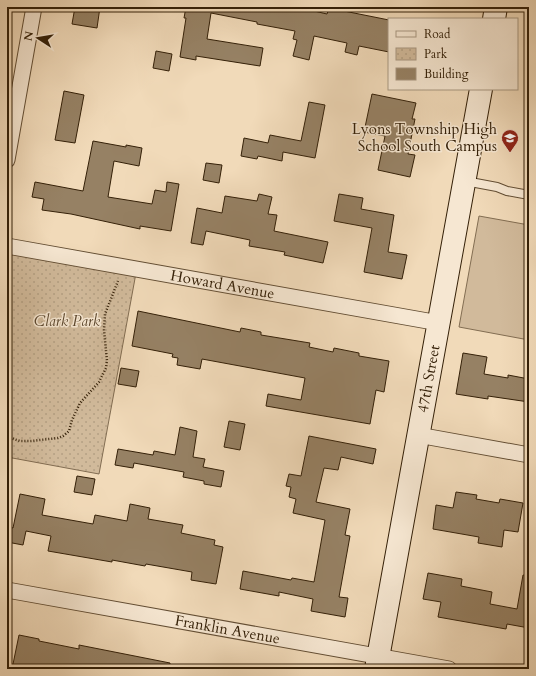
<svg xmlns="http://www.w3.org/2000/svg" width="536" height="676" font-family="Cardo,serif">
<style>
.grass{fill:#d1ba9b;stroke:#826d52}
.park{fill:url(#park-dots);stroke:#826d52}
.building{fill:#968164;stroke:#342008}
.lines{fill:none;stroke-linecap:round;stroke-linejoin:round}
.lane-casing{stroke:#634e34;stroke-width:10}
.street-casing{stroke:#634e34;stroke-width:17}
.secondary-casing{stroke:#342008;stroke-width:24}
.path{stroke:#342008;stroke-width:2.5;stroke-dasharray:1 2;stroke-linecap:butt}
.lane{stroke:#f6e7d2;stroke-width:8}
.street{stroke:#f6e7d2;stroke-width:15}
.secondary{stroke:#f6e7d2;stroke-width:22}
.labels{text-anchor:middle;stroke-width:3;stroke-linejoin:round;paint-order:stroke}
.poi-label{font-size:15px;fill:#342008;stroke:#f6e7d2;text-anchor:end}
.street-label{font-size:15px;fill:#342008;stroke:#f6e7d2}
.park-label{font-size:15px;font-style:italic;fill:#5b462d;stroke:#f6e7d2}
</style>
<defs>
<pattern id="park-dots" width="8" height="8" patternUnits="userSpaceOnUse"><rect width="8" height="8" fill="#d1ba9b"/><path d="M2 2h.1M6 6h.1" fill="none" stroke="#b4a084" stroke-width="1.8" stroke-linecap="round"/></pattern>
</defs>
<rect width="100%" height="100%" fill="#f1dab9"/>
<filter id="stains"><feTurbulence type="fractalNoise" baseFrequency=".005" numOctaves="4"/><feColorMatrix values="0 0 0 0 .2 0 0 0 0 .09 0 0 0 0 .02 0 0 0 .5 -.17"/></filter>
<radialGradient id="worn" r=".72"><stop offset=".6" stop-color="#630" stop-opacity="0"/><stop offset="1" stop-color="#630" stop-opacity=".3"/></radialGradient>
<path class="grass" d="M 479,216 L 529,225 L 529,340 L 459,327 Z"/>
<path class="park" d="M 7,250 L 136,273 L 99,474 L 7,457 Z"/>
<path class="building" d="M 75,7 L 100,7 L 97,28 L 72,24 Z
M 186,7 L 297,7 L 327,14 L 329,8 L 389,20 L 389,52 L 359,46 L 357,55 L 345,52 L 347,43 L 314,36 L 309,60 L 293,56 L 297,40 L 293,39 L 295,31 L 257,24 L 257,22 L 211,13 L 207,39 L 263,48 L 260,66 L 196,56 L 196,60 L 180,57 L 186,18 L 184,18 Z
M 156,51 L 172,54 L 169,71 L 153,68 Z
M 64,91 L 84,95 L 75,143 L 55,140 Z
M 372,94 L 416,103 L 412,119 L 415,119 L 408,154 L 415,155 L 410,177 L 378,170 L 385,136 L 364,132 Z
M 309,102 L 325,105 L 315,158 L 283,152 L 282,161 L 258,156 L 257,159 L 241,156 L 244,138 L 268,143 L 270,135 L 301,141 Z
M 93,141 L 126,147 L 126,145 L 142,148 L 139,166 L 114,161 L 108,197 L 152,204 L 155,190 L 166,192 L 167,182 L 179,184 L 171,231 L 140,226 L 140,229 L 71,214 L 42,210 L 44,199 L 32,197 L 35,182 L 83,191 Z
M 206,163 L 222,165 L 219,183 L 203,180 Z
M 259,194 L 272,197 L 268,214 L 277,215 L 274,231 L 328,242 L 323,263 L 284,255 L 285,252 L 249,246 L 250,240 L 206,231 L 203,245 L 191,243 L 197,208 L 222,213 L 225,196 L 257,201 Z
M 339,194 L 363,198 L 361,209 L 394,215 L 388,252 L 407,255 L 402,279 L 364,272 L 372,228 L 334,221 Z
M 138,311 L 240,332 L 241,328 L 261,332 L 261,335 L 310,343 L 309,347 L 333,352 L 334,348 L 359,353 L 359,356 L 389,361 L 384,392 L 376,390 L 370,424 L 266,406 L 268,394 L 301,400 L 305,378 L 202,359 L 200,369 L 177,365 L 178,358 L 172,357 L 173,354 L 132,346 Z
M 463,353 L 487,357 L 484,374 L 508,378 L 508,375 L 529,379 L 529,402 L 488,396 L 488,399 L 456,394 Z
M 121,368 L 139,371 L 136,387 L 118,384 Z
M 229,421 L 245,424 L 240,450 L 224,447 Z
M 180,427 L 197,431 L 193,457 L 205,459 L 203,467 L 224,471 L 221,487 L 204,484 L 204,481 L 183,477 L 184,472 L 134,463 L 133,468 L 115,465 L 118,449 L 153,455 L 154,451 L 175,455 Z
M 309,436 L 376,449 L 373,464 L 341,457 L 338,470 L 324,468 L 316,502 L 350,509 L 345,535 L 350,536 L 339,597 L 348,598 L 345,617 L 311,611 L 313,599 L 279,592 L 279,596 L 240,589 L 243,571 L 291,580 L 292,578 L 314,582 L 325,520 L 293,513 L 296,499 L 289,497 L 291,487 L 286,486 L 289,474 L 301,476 Z
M 77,476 L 95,479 L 92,495 L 74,492 Z
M 456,492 L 477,495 L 476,499 L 499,503 L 500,499 L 523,503 L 518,532 L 504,530 L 502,547 L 478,543 L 479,537 L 433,529 L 436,505 L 453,508 Z
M 20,494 L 45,499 L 42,515 L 93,524 L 95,515 L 127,521 L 130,504 L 150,508 L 148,519 L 183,525 L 181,533 L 215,540 L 214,545 L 223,547 L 216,584 L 191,580 L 192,572 L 146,564 L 145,566 L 112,560 L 112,562 L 48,551 L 51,536 L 26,531 L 23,545 L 7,542 L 9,527 L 13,528 Z
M 428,573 L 462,579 L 461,586 L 492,592 L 490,604 L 517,609 L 523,575 L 529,576 L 529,628 L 507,624 L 506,629 L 438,617 L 441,602 L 423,599 Z
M 19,635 L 39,639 L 39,641 L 79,649 L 79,645 L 170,663 L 170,669 L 12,669 Z"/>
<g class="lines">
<g class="lane-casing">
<path id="lane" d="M 465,181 L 497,187 L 507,191 L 529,195"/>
</g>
<g class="street-casing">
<g id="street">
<path d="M 7,160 L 34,7"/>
<path id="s1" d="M 7,246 L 439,323"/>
<path d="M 418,435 L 529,455"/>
<path id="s2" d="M 7,590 L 449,669"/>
</g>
</g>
<g class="secondary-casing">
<g id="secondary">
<path d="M 494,19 L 496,7"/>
<path id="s3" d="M 376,669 L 481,89"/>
</g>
</g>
<path class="path" d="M 7,437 L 20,441 L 31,441 L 58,438 L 63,436 L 69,431 L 72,420 L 80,403 L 99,382 L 106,368 L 107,361 L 104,330 L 105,314 L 118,281"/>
<use href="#lane" class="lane"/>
<use href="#street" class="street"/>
<use href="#secondary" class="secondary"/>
</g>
<defs>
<g id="school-pin" transform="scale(0.9)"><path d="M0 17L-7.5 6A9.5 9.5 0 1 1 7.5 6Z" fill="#8f2418" stroke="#f6e7d2"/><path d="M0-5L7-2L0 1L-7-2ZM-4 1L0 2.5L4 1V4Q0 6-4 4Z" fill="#fff"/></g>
</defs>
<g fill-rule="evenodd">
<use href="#school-pin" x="510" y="138"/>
</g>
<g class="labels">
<g class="poi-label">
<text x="497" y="134">Lyons Township High<tspan x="497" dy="17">School South Campus</tspan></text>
</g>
<g class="street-label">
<text dy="5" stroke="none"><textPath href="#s1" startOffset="219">Howard Avenue</textPath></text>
<text dy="5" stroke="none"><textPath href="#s3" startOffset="295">47th Street</textPath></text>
<text dy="5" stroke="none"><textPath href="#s2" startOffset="224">Franklin Avenue</textPath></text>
</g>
<g class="park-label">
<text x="67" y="326">Clark Park</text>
</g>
</g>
<rect width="536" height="676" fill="none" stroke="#f1dab9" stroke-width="24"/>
<rect x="8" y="8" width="520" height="660" fill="none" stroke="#342008" stroke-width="2"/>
<rect x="12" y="12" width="512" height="652" fill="none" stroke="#342008"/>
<rect x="388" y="18" width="130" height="72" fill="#f6e7d2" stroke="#a89781"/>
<rect x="396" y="31" width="20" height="6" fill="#f6e7d2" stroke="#a89781"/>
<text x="424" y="38" font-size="12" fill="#342008">Road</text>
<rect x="396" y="48" width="20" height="12" fill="url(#park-dots)" stroke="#a89781"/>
<text x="424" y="58" font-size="12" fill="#342008">Park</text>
<rect x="396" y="68" width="20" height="12" fill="#968164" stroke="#a89781"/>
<text x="424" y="78" font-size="12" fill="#342008">Building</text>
<g transform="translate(38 38) rotate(282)" stroke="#f6e7d2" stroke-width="3" paint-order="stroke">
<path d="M0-3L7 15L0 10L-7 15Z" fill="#342008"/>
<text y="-6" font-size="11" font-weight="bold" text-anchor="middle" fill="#342008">N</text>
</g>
<rect width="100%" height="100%" filter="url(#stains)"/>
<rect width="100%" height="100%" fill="url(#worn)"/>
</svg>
